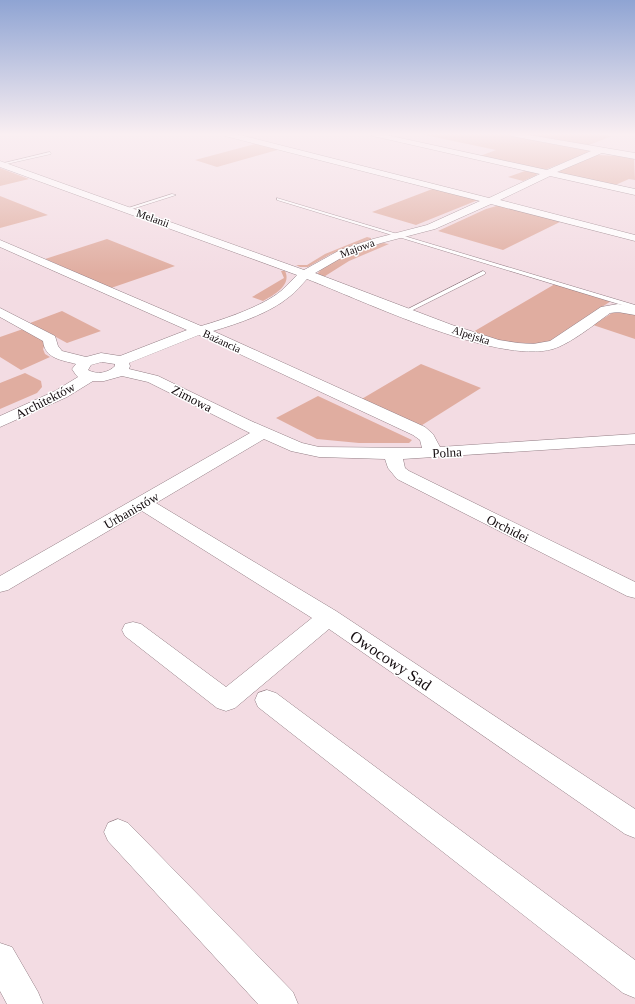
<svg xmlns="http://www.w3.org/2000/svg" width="635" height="1004" font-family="Georgia,serif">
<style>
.green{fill:#e0ada0}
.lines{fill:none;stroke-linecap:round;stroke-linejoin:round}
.service-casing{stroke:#937e85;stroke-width:1}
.minor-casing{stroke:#937e85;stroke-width:1}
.service{fill:#fff;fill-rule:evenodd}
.minor{fill:#fff;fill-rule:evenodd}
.labels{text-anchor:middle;stroke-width:3;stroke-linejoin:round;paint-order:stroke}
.far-street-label{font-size:11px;fill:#120a0d;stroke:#fff}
.street-label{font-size:13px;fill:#120a0d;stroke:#fff}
.near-street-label{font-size:16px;fill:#120a0d;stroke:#fff}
</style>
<rect width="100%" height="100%" fill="#f3dce3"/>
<path class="green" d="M 420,134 L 508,134 L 546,143 L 593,151 L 547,169 L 536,169 L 480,156 L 496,150 Z
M 518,134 L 598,134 L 612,136 L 589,145 Z
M 259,143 L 281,149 L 217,167 L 195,160 Z
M 597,155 L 620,156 L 634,159 L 635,180 L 629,179 L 613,186 L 562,175 L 559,171 Z
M 0,168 L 29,179 L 0,186 Z
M 525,171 L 536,173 L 537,175 L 523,181 L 508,177 Z
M 435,188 L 478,200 L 416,225 L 372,212 Z
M 0,196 L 48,215 L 0,228 Z
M 500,205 L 562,221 L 503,250 L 438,231 L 486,209 Z
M 367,237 L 371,238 L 371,240 L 331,254 L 308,267 L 300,267 L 296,265 L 307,265 L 325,254 Z
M 107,239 L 175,266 L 111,288 L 45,259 Z
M 383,243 L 389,244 L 349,261 L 322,278 L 317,275 C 323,261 368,246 383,243 Z
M 281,271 L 285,271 C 292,285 274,295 263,301 L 252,297 L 284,278 Z
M 555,284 L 611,301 L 546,344 L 501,342 L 473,332 Z
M 62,311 L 101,331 L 67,343 L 30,323 Z
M 612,313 L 629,313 L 635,315 L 635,339 L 593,325 Z
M 23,329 L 46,342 L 43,349 L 45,354 L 50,357 L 21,370 L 0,357 L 0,337 Z
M 421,364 L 481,388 L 419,427 L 360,400 Z
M 25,373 L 41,381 L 42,387 L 37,393 L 0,409 L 0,383 Z
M 318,396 L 412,440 L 409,443 L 359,443 L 317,439 L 276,418 Z"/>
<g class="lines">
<g class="service-casing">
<path id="service" d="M 50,152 L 51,154 L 2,165 L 0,164 Z
M 172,194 L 176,195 L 129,210 L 125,209 Z
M 277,198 L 635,305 L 635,309 L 277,200 Z
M 483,271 L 485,272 L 485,274 L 407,313 L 402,312 Z"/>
</g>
<g class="minor-casing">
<path id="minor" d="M 224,134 L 236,134 L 489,198 L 540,174 L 373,136 L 369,134 L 382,134 L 547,170 L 591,151 L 511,136 L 510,134 L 523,134 L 635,153 L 635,159 L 602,153 L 557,172 L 635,189 L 635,195 L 550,176 L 500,200 L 635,235 L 635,241 L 491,204 L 435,229 L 381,243 L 348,254 L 315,273 L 452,325 L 499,340 L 518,343 L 533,344 L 550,341 L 601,307 L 618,304 L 635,307 L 635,315 L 618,312 L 610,313 C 595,324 570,344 553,349 C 497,365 364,301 307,279 C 301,285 296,292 289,297 C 270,313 237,324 213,331 L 425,427 L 433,434 L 440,447 L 635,434 L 635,444 L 403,459 L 405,468 L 409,471 L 635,582 L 635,598 L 627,596 L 397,479 L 388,468 L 385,459 L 319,457 L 291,451 L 264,439 L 156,503 L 336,611 L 635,809 L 635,838 L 625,834 L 329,629 L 235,708 L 226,711 L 217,708 L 125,636 L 122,630 L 125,624 L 133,622 L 141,624 L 226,687 L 312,618 L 142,511 L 8,590 L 0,592 L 0,576 L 250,433 L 148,382 L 122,376 L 104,381 L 93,381 L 67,397 L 0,427 L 0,416 L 55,391 L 78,377 L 76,375 L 72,369 L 76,364 C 62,360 45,359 43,341 L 0,317 L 0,308 L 55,336 L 58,346 L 62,351 L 86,357 L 101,353 L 120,356 L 187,330 L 0,247 L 0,240 L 201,326 C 225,319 263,306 281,291 C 287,286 292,280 297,275 L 0,167 L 0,161 L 304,270 L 340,250 L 373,239 L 427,225 L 480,201 L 225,136 ZM 199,335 L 413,435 L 420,440 L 422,448 L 319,447 L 302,443 L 251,421 L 158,376 L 129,369 L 130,366 L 129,363 ZM 102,362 L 115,364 L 115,366 C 108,373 97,375 88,370 L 91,365 Z
M 267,690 L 276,693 L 635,960 L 635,998 L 623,993 L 258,707 L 255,700 L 258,693 Z
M 118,819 L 128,823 L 293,992 L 298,1004 L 258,1004 L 108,841 L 104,832 L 108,823 Z
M 0,943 L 12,947 L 38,992 L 43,1004 L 7,1004 L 0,991 Z"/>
</g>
<use href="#service" class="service"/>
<use href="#minor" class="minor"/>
</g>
<linearGradient id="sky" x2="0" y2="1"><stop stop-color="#8fa4d3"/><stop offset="0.49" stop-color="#faeff2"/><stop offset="1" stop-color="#faeff2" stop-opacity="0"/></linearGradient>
<rect width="635" height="274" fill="url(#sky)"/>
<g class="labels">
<g class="far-street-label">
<text transform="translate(153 218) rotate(20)" y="4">Melanii</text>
<text transform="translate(357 248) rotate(-20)" y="4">Majowa</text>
<text transform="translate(471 335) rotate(18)" y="4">Alpejska</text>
<text transform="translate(222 341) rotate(25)" y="4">Bażancia</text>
</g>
<g class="street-label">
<text transform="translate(192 398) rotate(27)" y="5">Zimowa</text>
<text transform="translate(45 400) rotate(-27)" y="5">Architektów</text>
<text transform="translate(447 452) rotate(-3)" y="5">Polna</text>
<text transform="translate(131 510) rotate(-30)" y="5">Urbanistów</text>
<text transform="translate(508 528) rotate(27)" y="5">Orchidei</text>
</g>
<g class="near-street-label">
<text transform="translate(391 660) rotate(34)" y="6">Owocowy Sad</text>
</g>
</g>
</svg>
